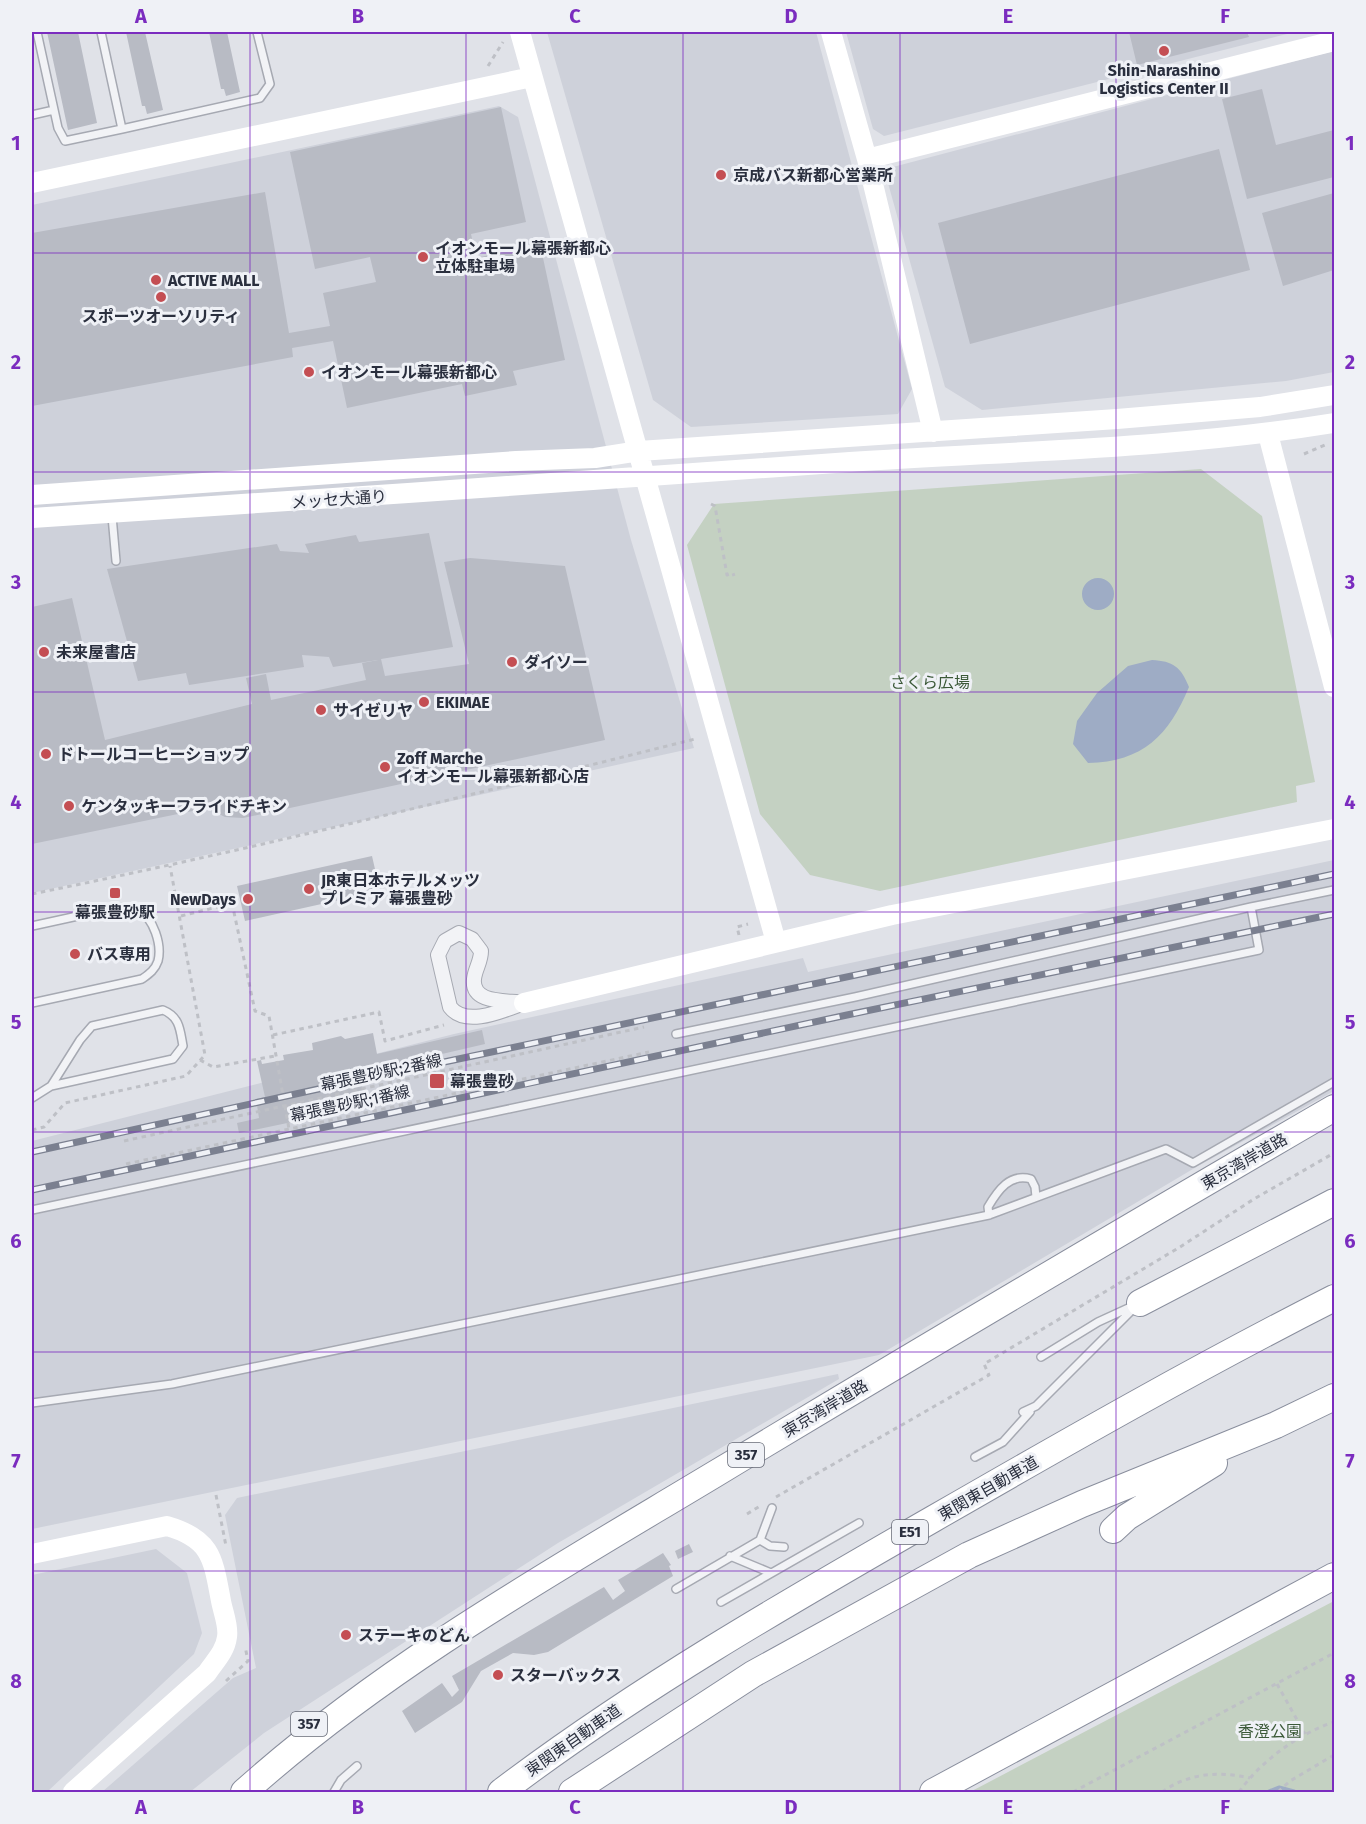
<svg xmlns="http://www.w3.org/2000/svg" width="1366" height="1824" font-family="'Fira Sans','Noto Sans JP',sans-serif">
<style>
.built{fill:#ced1da}
.green{fill:#c4d1c2}
.water{fill:#9eacc5}
.lines{fill:none;stroke-linecap:round;stroke-linejoin:round}
.stream{stroke:#9eacc5;stroke-width:5}
.building{fill:#b8bbc4}
.lane-casing{stroke:#a6a9b2;stroke-width:10}
.street-casing{stroke:#a6a9b2;stroke-width:16}
.highway-casing{stroke:#898e9d;stroke-width:28}
.path{stroke:#bec0c6;stroke-width:3;stroke-dasharray:4.5 4.5;stroke-linecap:butt}
.lane{stroke:#f2f3f6;stroke-width:7}
.street{stroke:#f2f3f6;stroke-width:14}
.secondary{stroke:#fff;stroke-width:20}
.highway{stroke:#fff;stroke-width:26}
.rail-casing{stroke:#7b8090;stroke-width:7}
.rail{stroke:#eff1f6;stroke-width:4.5;stroke-dasharray:14;stroke-linecap:butt}
.path-bridge{stroke:#bec0c6;stroke-width:3;stroke-dasharray:4.5 4.5;stroke-linecap:butt}
.grid{fill:none;stroke:#7b2cbf;stroke-width:1.5;stroke-opacity:0.55}
.poi-dot{fill:#c44e53;stroke:#eff1f6;stroke-width:2}
.labels{text-anchor:middle;stroke-width:6;stroke-linejoin:round;paint-order:stroke}
.shield{fill:#eff1f6;stroke:#656975;stroke-width:1.5}
.shield-label{font-size:15px;font-weight:bold;fill:#2a2f3e}
.poi-label{font-size:16px;font-weight:bold;fill:#2a2f3e;stroke:#eff1f6;text-anchor:start}
.street-label{font-size:16px;fill:#2a2f3e;stroke:#eff1f6}
.park-label{font-size:16px;fill:#3b5938;stroke:#eff1f6}
.neatline{fill:none;stroke:#7b2cbf;stroke-width:2}
.grid-label{font-size:20px;text-anchor:middle;font-weight:bold;fill:#7b2cbf}
</style>
<rect width="100%" height="100%" fill="#e0e2e8"/>
<path class="built" d="M 547,32 L 816,32 L 912,389 L 898,414 L 691,427 L 653,400 Z
M 846,32 L 1295,32 L 884,136 L 873,129 Z
M 1334,51 L 1334,372 L 1286,381 L 982,410 L 945,387 L 886,176 L 893,167 Z
M 499,106 L 518,117 L 631,540 L 694,748 L 32,893 L 32,205 Z
M 1334,860 L 1334,1091 L 1198,1166 L 879,1355 L 32,1529 L 32,1141 L 454,1034 L 803,958 L 808,972 Z
M 838,1374 L 839,1379 L 558,1543 L 264,1733 L 190,1792 L 102,1792 L 233,1678 L 256,1668 L 225,1515 L 237,1498 Z
M 156,1549 L 187,1573 L 202,1633 L 194,1654 L 47,1792 L 32,1792 L 32,1575 Z"/>
<path class="green" d="M 1201,469 L 1262,516 L 1315,782 L 1296,786 L 1297,802 L 880,891 L 810,875 L 760,814 L 687,545 L 714,504 Z
M 1334,1601 L 1334,1792 L 970,1792 Z"/>
<path class="water" d="M1082 594a16 16 0 1 1 32 0a16 16 0 1 1-32 0Z
M 1152,660 C 1173,661 1181,667 1189,687 C 1169,735 1143,762 1088,763 L 1073,744 L 1077,721 L 1097,693 L 1128,666 Z"/>
<g class="lines">
<path class="stream" d="M 1269,1792 L 1279,1788 L 1294,1792"/>
</g>
<path class="building" d="M 47,32 L 78,32 L 97,123 L 68,130 Z
M 126,32 L 145,32 L 163,110 L 147,114 L 145,106 L 142,106 Z
M 209,32 L 227,32 L 240,92 L 226,96 L 224,89 L 221,89 Z
M 1129,32 L 1247,32 L 1249,37 L 1137,65 Z
M 1262,89 L 1276,145 L 1334,130 L 1334,177 L 1247,199 L 1222,99 Z
M 501,107 L 526,222 L 471,234 L 476,258 L 540,244 L 565,360 L 513,371 L 517,385 L 465,396 L 462,384 L 347,408 L 333,341 L 292,348 L 293,357 L 32,406 L 32,233 L 265,192 L 289,333 L 330,326 L 323,293 L 376,282 L 370,257 L 315,269 L 290,152 Z
M 1219,149 L 1250,270 L 970,344 L 938,223 Z
M 1334,193 L 1334,270 L 1283,286 L 1262,213 Z
M 429,533 L 453,647 L 381,659 L 385,676 L 469,664 L 444,562 L 470,558 L 565,566 L 605,740 L 243,818 L 225,817 L 207,808 L 32,844 L 32,607 L 72,598 L 105,740 L 252,704 L 246,678 L 266,674 L 271,700 L 366,680 L 362,663 L 378,660 L 333,667 L 329,657 L 302,655 L 304,667 L 189,685 L 186,673 L 138,681 L 107,569 L 277,544 L 280,551 L 309,553 L 305,544 L 356,535 L 359,542 Z
M 372,856 L 380,891 L 245,921 L 237,886 Z
M 482,1030 L 485,1044 L 360,1073 L 363,1092 L 366,1094 L 379,1092 L 381,1102 L 346,1109 L 341,1105 L 340,1098 L 311,1105 L 311,1118 L 239,1133 L 237,1123 L 259,1118 L 256,1099 L 265,1097 L 257,1061 L 261,1060 L 262,1064 L 284,1060 L 283,1055 L 313,1050 L 312,1043 L 341,1036 L 345,1039 L 373,1033 L 377,1054 Z
M 689,1544 L 693,1552 L 678,1559 L 675,1551 Z
M 663,1553 L 671,1565 L 669,1566 L 673,1576 L 548,1652 L 534,1655 L 513,1653 L 481,1671 L 462,1702 L 415,1733 L 402,1711 L 442,1683 L 452,1697 L 459,1690 L 452,1676 L 604,1587 L 613,1600 L 625,1591 L 618,1580 Z"/>
<g class="lines">
<g class="lane-casing">
<path id="lane" d="M 37,32 L 58,128 L 65,141 L 122,129 L 101,32
M 32,115 L 54,110
M 122,129 L 260,98 L 270,84 L 257,32
M 112,516 L 116,561
M 32,926 L 119,907 C 125,907 132,907 138,910 C 154,918 162,945 158,961 C 155,970 149,974 142,979 L 32,1003
M 676,1034 L 855,997 L 1251,907
M 32,1098 L 51,1086 L 173,1059 L 183,1046 C 180,1030 180,1017 163,1010 L 92,1026 L 80,1040 L 51,1086
M 1036,1197 L 1035,1187 L 1031,1179 C 1010,1173 998,1190 988,1207 L 989,1215 L 1166,1149 L 1193,1163 L 1334,1082
M 32,1210 L 1259,950 L 1251,907 L 1334,890
M 1041,1357 L 1098,1322 L 1135,1305
M 32,1403 L 172,1384 L 989,1215
M 1023,1412 L 1036,1406 L 1136,1306
M 975,1457 L 1003,1442 L 1030,1412
M 760,1540 L 772,1508
M 730,1556 L 771,1573
M 676,1589 L 760,1540 L 770,1546 L 784,1547
M 721,1602 L 859,1523
M 334,1792 L 341,1780 L 357,1766"/>
</g>
<g class="street-casing">
<path id="street" d="M 459,933 L 472,939 L 481,951 C 481,962 475,969 474,979 C 471,1005 509,1000 524,1003 C 504,1010 466,1028 450,1007 L 438,955 L 445,941 Z"/>
</g>
<g class="highway-casing">
<path id="highway" d="M 1140,1303 L 1334,1202
M 1113,1530 L 1127,1517 L 1214,1463
M 244,1792 C 386,1665 552,1572 715,1474 C 921,1350 1127,1228 1334,1108
M 501,1792 C 637,1689 785,1604 933,1519 C 1065,1443 1198,1367 1334,1298
M 572,1792 L 753,1674 L 969,1555 L 1082,1504 L 1276,1425 L 1334,1397
M 933,1792 L 1334,1576"/>
</g>
<path class="path" d="M 488,66 L 503,42
M 1304,454 L 1327,444
M 711,504 L 715,506 L 727,575 L 733,573 L 734,576
M 32,894 C 254,849 475,794 695,739
M 232,903 L 255,1011 L 269,1016 L 289,1129
M 181,916 L 241,901
M 739,935 L 737,927 L 748,924
M 273,1035 L 379,1012 L 385,1041 L 444,1025
M 200,1060 L 213,1067 L 275,1056
M 284,1109 L 300,1103
M 32,1130 L 44,1127 L 65,1103 L 186,1076 L 205,1055 L 170,866
M 126,1164 L 649,1052
M 216,1495 L 226,1546
M 776,1497 L 989,1375 L 984,1364 L 1180,1247 L 1254,1199 L 1334,1153
M 747,1514 L 760,1506
M 226,1681 L 248,1661 L 245,1646
M 1277,1684 L 1305,1734
M 1073,1792 L 1334,1653
M 1162,1792 C 1189,1773 1218,1771 1250,1778
M 1239,1792 C 1261,1761 1298,1734 1334,1722
M 1278,1792 L 1290,1781 L 1334,1755"/>
<use href="#lane" class="lane"/>
<use href="#street" class="street"/>
<path class="secondary" d="M 520,32 L 776,942
M 831,32 L 867,159 L 933,432
M 867,159 L 1334,41
M 32,183 L 532,77
M 1268,434 L 1334,687
M 32,495 L 516,461 L 595,458 L 639,451 L 1117,419 L 1260,407 L 1334,395
M 32,518 C 305,501 577,481 850,462 C 1012,451 1174,449 1334,423
M 524,1003 L 892,915 L 1334,829
M 32,1554 L 167,1526 C 212,1539 213,1559 221,1601 C 223,1612 229,1626 227,1637 C 225,1652 215,1661 207,1673 L 73,1792"/>
<use href="#highway" class="highway"/>
<g class="rail-casing">
<path id="rail" d="M 32,1152 L 373,1077 L 1334,874
M 32,1190 L 847,1015 L 1334,914"/>
</g>
<use href="#rail" class="rail"/>
<path class="path-bridge" d="M 124,1141 L 644,1027"/>
</g>
<path class="grid" d="M 250,32 L 250,1792M 466,32 L 466,1792M 683,32 L 683,1792M 900,32 L 900,1792M 1116,32 L 1116,1792M 32,253 L 1334,253M 32,472 L 1334,472M 32,692 L 1334,692M 32,912 L 1334,912M 32,1132 L 1334,1132M 32,1352 L 1334,1352M 32,1571 L 1334,1571"/>
<g class="poi-dot">
<circle cx="1164" cy="51" r="6"/>
<circle cx="721" cy="175" r="6"/>
<circle cx="423" cy="257" r="6"/>
<circle cx="156" cy="280" r="6"/>
<circle cx="161" cy="297" r="6"/>
<circle cx="309" cy="372" r="6"/>
<circle cx="44" cy="652" r="6"/>
<circle cx="512" cy="662" r="6"/>
<circle cx="424" cy="702" r="6"/>
<circle cx="321" cy="710" r="6"/>
<circle cx="46" cy="754" r="6"/>
<circle cx="385" cy="767" r="6"/>
<circle cx="69" cy="806" r="6"/>
<circle cx="309" cy="889" r="6"/>
<rect x="109" y="887" width="12" height="12" rx="3"/>
<circle cx="248" cy="899" r="6"/>
<circle cx="75" cy="954" r="6"/>
<rect x="429" y="1073" width="16" height="16" rx="3"/>
<circle cx="346" cy="1635" r="6"/>
<circle cx="498" cy="1675" r="6"/>
</g>
<g class="labels">
<g class="shield">
<rect x="728" y="1443" width="36" height="24" rx="4.5"/>
<rect x="892" y="1520" width="36" height="24" rx="4.5"/>
<rect x="291" y="1712" width="36" height="24" rx="4.5"/>
</g>
<g class="shield-label">
<text x="746" y="1460">357</text>
<text x="910" y="1537">E51</text>
<text x="309" y="1729">357</text>
</g>
<g class="poi-label">
<text x="1164" y="76" text-anchor="middle">Shin-Narashino<tspan x="1164" dy="18">Logistics Center II</tspan></text>
<text x="733" y="181">京成バス新都心営業所</text>
<text x="435" y="254">イオンモール幕張新都心<tspan x="435" dy="18">立体駐車場</tspan></text>
<text x="168" y="286">ACTIVE MALL</text>
<text x="161" y="322" text-anchor="middle">スポーツオーソリティ</text>
<text x="321" y="378">イオンモール幕張新都心</text>
<text x="56" y="658">未来屋書店</text>
<text x="524" y="668">ダイソー</text>
<text x="436" y="708">EKIMAE</text>
<text x="333" y="716">サイゼリヤ</text>
<text x="58" y="760">ドトールコーヒーショップ</text>
<text x="397" y="764">Zoff Marche<tspan x="397" dy="18">イオンモール幕張新都心店</tspan></text>
<text x="81" y="812">ケンタッキーフライドチキン</text>
<text x="321" y="886">JR東日本ホテルメッツ<tspan x="321" dy="18">プレミア 幕張豊砂</tspan></text>
<text x="236" y="905" text-anchor="end">NewDays</text>
<text x="115" y="918" text-anchor="middle">幕張豊砂駅</text>
<text x="87" y="960">バス専用</text>
<text x="450" y="1087">幕張豊砂</text>
<text x="358" y="1641">ステーキのどん</text>
<text x="510" y="1681">スターバックス</text>
</g>
<g class="street-label">
<text transform="translate(339 499) rotate(-4)" y="6">メッセ大通り</text>
<text transform="translate(381 1072) rotate(-12)" y="6">幕張豊砂駅;2番線</text>
<text transform="translate(350 1103) rotate(-12)" y="6">幕張豊砂駅;1番線</text>
<text transform="translate(1244 1161) rotate(-30)" y="6">東京湾岸道路</text>
<text transform="translate(825 1408) rotate(-31)" y="6">東京湾岸道路</text>
<text transform="translate(988 1488) rotate(-30)" y="6">東関東自動車道</text>
<text transform="translate(573 1740) rotate(-35)" y="6">東関東自動車道</text>
</g>
<g class="park-label">
<text x="930" y="688">さくら広場</text>
<text x="1270" y="1737">香澄公園</text>
</g>
</g>
<rect width="1366" height="1824" fill="none" stroke="#eff1f6" stroke-width="66"/>
<rect x="33" y="33" width="1300" height="1758" class="neatline"/>
<g class="grid-label">
<text x="141" y="23">A</text>
<text x="358" y="23">B</text>
<text x="575" y="23">C</text>
<text x="791" y="23">D</text>
<text x="1008" y="23">E</text>
<text x="1225" y="23">F</text>
<text x="16" y="150">1</text>
<text x="1350" y="150">1</text>
<text x="16" y="369">2</text>
<text x="1350" y="369">2</text>
<text x="16" y="589">3</text>
<text x="1350" y="589">3</text>
<text x="16" y="809">4</text>
<text x="1350" y="809">4</text>
<text x="16" y="1029">5</text>
<text x="1350" y="1029">5</text>
<text x="16" y="1248">6</text>
<text x="1350" y="1248">6</text>
<text x="16" y="1468">7</text>
<text x="1350" y="1468">7</text>
<text x="16" y="1688">8</text>
<text x="1350" y="1688">8</text>
<text x="141" y="1814">A</text>
<text x="358" y="1814">B</text>
<text x="575" y="1814">C</text>
<text x="791" y="1814">D</text>
<text x="1008" y="1814">E</text>
<text x="1225" y="1814">F</text>
</g>
</svg>
